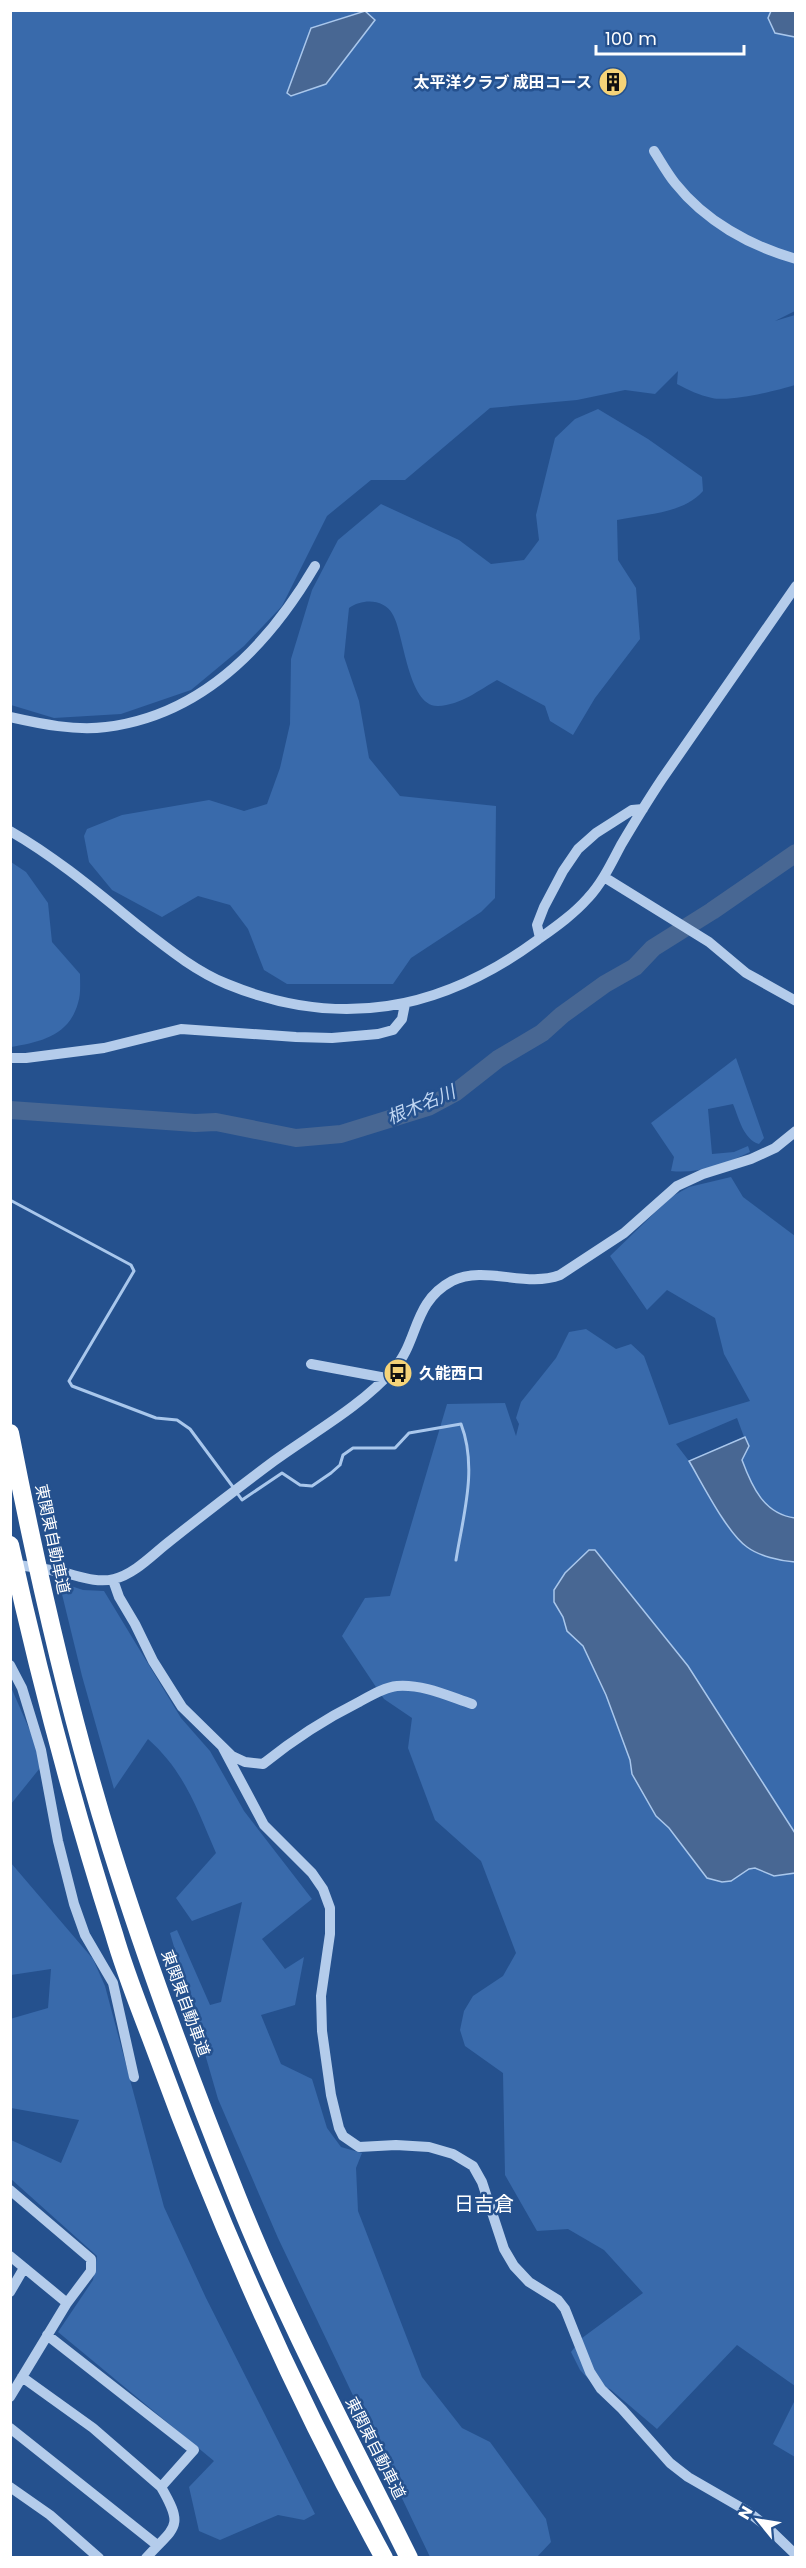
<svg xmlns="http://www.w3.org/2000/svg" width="806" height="2568" font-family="Poppins,'Noto Sans JP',sans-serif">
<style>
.green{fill:#396aab;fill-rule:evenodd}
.water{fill:#486793;stroke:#a9c7ec;stroke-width:1.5}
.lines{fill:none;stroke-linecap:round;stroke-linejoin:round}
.stream{stroke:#a9c7ec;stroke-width:3}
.river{stroke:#486793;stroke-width:18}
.minor{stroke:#b4cceb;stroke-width:10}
.highway{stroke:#fff;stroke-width:18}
.labels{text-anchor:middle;stroke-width:5;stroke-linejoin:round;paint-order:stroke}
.poi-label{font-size:16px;font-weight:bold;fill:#fff;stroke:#25518e;text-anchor:end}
.street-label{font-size:16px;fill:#fff;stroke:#25518e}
.water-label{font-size:18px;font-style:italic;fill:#c0d6f2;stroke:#25518e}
.quarter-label{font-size:20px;fill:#fff;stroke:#25518e}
</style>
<rect width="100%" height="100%" fill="#25518e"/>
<path class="green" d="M 10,11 L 795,11 L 795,311 L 775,321 L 795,315 L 795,385 C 775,391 732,402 712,398 C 699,395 688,390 677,384 L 678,371 L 655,394 L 625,390 L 577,400 L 490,408 L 405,480 L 371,480 L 327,516 L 282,606 L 244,646 L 191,690 L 121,714 L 54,718 L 11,705 Z
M 598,409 L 648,439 L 702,477 L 703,491 C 683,514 645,514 617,520 L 618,560 L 636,588 L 640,639 L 595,698 L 573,735 L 550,721 L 545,706 L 497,680 C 479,690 461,705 438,706 C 408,707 404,634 393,615 C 384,598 362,599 349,608 L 344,657 L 359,701 L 369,758 L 400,796 L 496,806 L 495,898 L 481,912 L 411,958 L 393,984 L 287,984 L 264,970 L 248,929 L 230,905 L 198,896 L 162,917 L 112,890 L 89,862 L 84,836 L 87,829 L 122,815 L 209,800 L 244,811 L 267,804 L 280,768 L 290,724 L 291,659 L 312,590 L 338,540 L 381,504 L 459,540 L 491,564 L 524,560 L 539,540 L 536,515 L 555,438 L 575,419 Z
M 11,862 L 26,872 L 48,903 L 52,942 L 80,974 C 80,983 81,995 78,1003 C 69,1036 40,1042 11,1047 Z
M 736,1058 L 764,1138 L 759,1144 C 743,1139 739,1118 733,1104 L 708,1109 L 712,1154 L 734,1152 L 748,1146 L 750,1152 C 726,1164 698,1174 671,1171 L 674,1157 L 651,1123 Z
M 731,1177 L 743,1197 L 795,1236 L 795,2386 L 737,2345 L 657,2429 L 610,2389 L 595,2386 L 580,2370 L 571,2352 L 582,2338 L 643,2293 L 604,2250 L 568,2229 L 537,2231 L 505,2175 L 503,2073 L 465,2046 L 460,2030 L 464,2011 L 473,1996 L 503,1976 L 516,1953 L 481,1861 L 435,1820 L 408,1748 L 412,1718 L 384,1699 L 342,1636 L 365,1598 L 390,1596 L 447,1404 L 505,1403 L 516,1436 L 519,1424 L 516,1418 L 521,1402 L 556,1358 L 569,1332 L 586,1329 L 616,1349 L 631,1344 L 644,1356 L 669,1425 L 750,1401 L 724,1354 L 715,1318 L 667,1290 L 647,1310 L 610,1256 L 671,1197 L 689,1187 ZM 737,1418 L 744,1437 L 689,1461 L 676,1444 Z
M 59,1582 L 83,1590 L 104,1591 L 181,1718 L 210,1751 L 244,1811 L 312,1899 L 262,1939 L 285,1969 L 304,1957 L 295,2005 L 261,2015 L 281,2064 L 312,2079 L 327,2128 L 341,2147 L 362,2153 L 356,2168 L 358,2211 L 422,2377 L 462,2428 L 490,2442 L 546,2519 L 551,2542 L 537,2557 L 430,2557 L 278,2238 L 218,2099 L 170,1933 L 177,1930 L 210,2005 L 221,2002 L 242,1902 L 192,1921 L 176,1898 L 216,1853 C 197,1809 185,1772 148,1739 L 114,1789 L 82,1676 Z
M 10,1685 L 44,1763 L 11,1804 L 10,1804 Z
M 11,1863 L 93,1959 L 105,1986 L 164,2207 L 206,2298 L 315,2514 L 304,2520 L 278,2515 L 220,2540 L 199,2531 L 189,2487 L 214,2461 L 58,2332 L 93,2280 L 97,2256 L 11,2179 L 11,2140 L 61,2163 L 79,2120 L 11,2108 L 10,2019 L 48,2008 L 51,1969 L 11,1975 Z
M 795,2400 L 795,2457 L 773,2444 Z"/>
<path class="water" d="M 365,11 L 375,20 L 326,84 L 291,96 L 287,93 L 311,28 Z
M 771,11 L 795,11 L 795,37 L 775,33 L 768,18 Z
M 10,1109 L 11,1109 L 71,1113 C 52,1123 31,1117 11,1114 Z
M 745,1437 L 749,1446 L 742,1460 C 752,1487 764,1514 795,1518 L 795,1562 C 780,1561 759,1556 747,1547 C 727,1533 702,1483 689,1461 Z
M 589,1550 L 595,1550 L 688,1666 L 795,1833 L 795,1873 L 774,1876 L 755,1868 L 749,1869 L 731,1881 L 722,1882 L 707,1878 L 669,1828 L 656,1816 L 632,1774 L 630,1760 L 606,1695 L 583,1646 L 567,1631 L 563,1617 L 554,1602 L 554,1590 L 565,1573 Z"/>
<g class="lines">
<path class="stream" d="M 10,1200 L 131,1265 L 134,1271 L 69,1381 L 72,1386 L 156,1418 L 177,1420 L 190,1429 L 233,1487
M 237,1493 L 242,1500 L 282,1473 L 300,1485 L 312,1486 L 331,1473 L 340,1465 L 343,1455 L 353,1448 L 395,1448 L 409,1433 L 461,1424 C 478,1468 463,1516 456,1560"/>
<path class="river" d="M 10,1110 L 195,1123 L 216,1122 L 296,1138 L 341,1134 L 428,1107 L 456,1092 L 498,1059 L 542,1033 L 562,1015 L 605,984 L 635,967 L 653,948 L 712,911 L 796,853"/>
<path class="minor" d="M 654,151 C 661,162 667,173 675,183 C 705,221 750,246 796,259
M 10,717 C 41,724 75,731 106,727 C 202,715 268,646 315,566
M 10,831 C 57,858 98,893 140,927 C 167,948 195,971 227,984 C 339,1030 440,1011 536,941 C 554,928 573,915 588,898 C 602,883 611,864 621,845 C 634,823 648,800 662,779 C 707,715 751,650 796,586
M 604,877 L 709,942 L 746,973 L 796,1001
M 540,938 L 537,925 L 544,907 L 563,871 L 578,849 L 596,833 L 632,810 L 643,809
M 10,1058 L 26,1058 L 104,1048 L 181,1029 L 296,1037 L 332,1038 L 378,1034 L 393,1030 L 402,1019 L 405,1004
M 311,1364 L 386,1378
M 11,1564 C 26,1566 41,1568 56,1571 C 75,1574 94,1584 114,1579 C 135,1574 153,1554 170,1541 C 204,1514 239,1487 274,1461 C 314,1432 360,1407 393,1370 C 419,1342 412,1302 452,1281 C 485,1265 526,1288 560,1275 L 624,1233 L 677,1186 L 703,1174 L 751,1159 L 775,1148 L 796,1131
M 113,1580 L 119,1597 L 135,1624 L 153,1661 L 182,1707 L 232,1756 L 245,1762 L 263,1764 C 294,1739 323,1720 359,1702 C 370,1696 385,1687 397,1686 C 423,1684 448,1696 472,1704
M 10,1665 L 22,1688 L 41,1750 L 58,1841 L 74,1904 L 85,1935 L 113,1983 L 134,2077
M 223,1748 L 264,1825 L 312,1873 L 323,1889 L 330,1908 L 330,1934 L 321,1996 L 322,2031 L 331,2095 L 339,2128 L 343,2136 L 359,2147 L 396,2145 L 429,2147 L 453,2154 L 473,2166 L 482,2182 L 504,2249 L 514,2266 L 529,2282 L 558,2300 L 565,2309 L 590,2372 L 601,2389 L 622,2409 L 670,2463 L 688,2477 L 747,2511 L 766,2526 L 796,2555
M 10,2190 L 91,2259 L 91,2271 L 67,2303 L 10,2397
M 10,2256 L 67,2303
M 10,2292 L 24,2268
M 47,2335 L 194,2450 L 161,2487 C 185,2528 175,2526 146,2558
M 22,2377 L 93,2428 L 161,2487
M 10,2428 L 157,2545
M 10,2487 L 50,2515 L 99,2558"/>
<path class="highway" d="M 10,1433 C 37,1572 69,1713 111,1848 C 148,1966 192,2084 238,2199 C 287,2322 350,2439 409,2558
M 10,1545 C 39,1676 73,1806 114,1934 C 126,1976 143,2016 158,2057 C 221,2229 295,2396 384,2558"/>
</g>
<defs>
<g id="building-disc" transform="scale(1.5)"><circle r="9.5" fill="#f5d378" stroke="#25518e"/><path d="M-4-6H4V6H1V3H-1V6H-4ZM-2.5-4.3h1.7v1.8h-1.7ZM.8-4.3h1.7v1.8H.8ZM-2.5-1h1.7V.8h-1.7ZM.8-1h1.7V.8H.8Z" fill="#111"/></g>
<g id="bus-disc" transform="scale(1.5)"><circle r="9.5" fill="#f5d378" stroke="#25518e"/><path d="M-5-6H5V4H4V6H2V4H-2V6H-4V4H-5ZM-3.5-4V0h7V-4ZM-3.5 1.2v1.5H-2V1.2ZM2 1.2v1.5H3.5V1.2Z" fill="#111"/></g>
</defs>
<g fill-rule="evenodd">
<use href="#building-disc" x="613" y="82"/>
<use href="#bus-disc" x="398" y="1373"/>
</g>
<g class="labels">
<g class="poi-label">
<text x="592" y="88">太平洋クラブ 成田コース</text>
<text x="419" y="1379" text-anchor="start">久能西口</text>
</g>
<g class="street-label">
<text transform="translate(53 1539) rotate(78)" y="6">東関東自動車道</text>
<text transform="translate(186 2003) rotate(70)" y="6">東関東自動車道</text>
<text transform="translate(376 2448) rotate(63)" y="6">東関東自動車道</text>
</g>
<g class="water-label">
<text transform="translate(421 1105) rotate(-23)" y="6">根木名川</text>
</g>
<g class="quarter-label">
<text x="484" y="2211">日吉倉</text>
</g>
</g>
<rect width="806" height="2568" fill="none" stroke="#ffffff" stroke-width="24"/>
<g transform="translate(758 2520) rotate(300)" stroke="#25518e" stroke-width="4.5" paint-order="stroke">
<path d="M0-4.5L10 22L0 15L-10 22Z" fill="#ffffff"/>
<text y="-9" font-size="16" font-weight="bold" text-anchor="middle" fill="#ffffff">N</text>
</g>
<path d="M596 45v9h148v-9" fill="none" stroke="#ffffff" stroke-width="3"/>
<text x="605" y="45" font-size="18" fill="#ffffff" stroke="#25518e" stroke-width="4.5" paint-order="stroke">100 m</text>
</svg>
